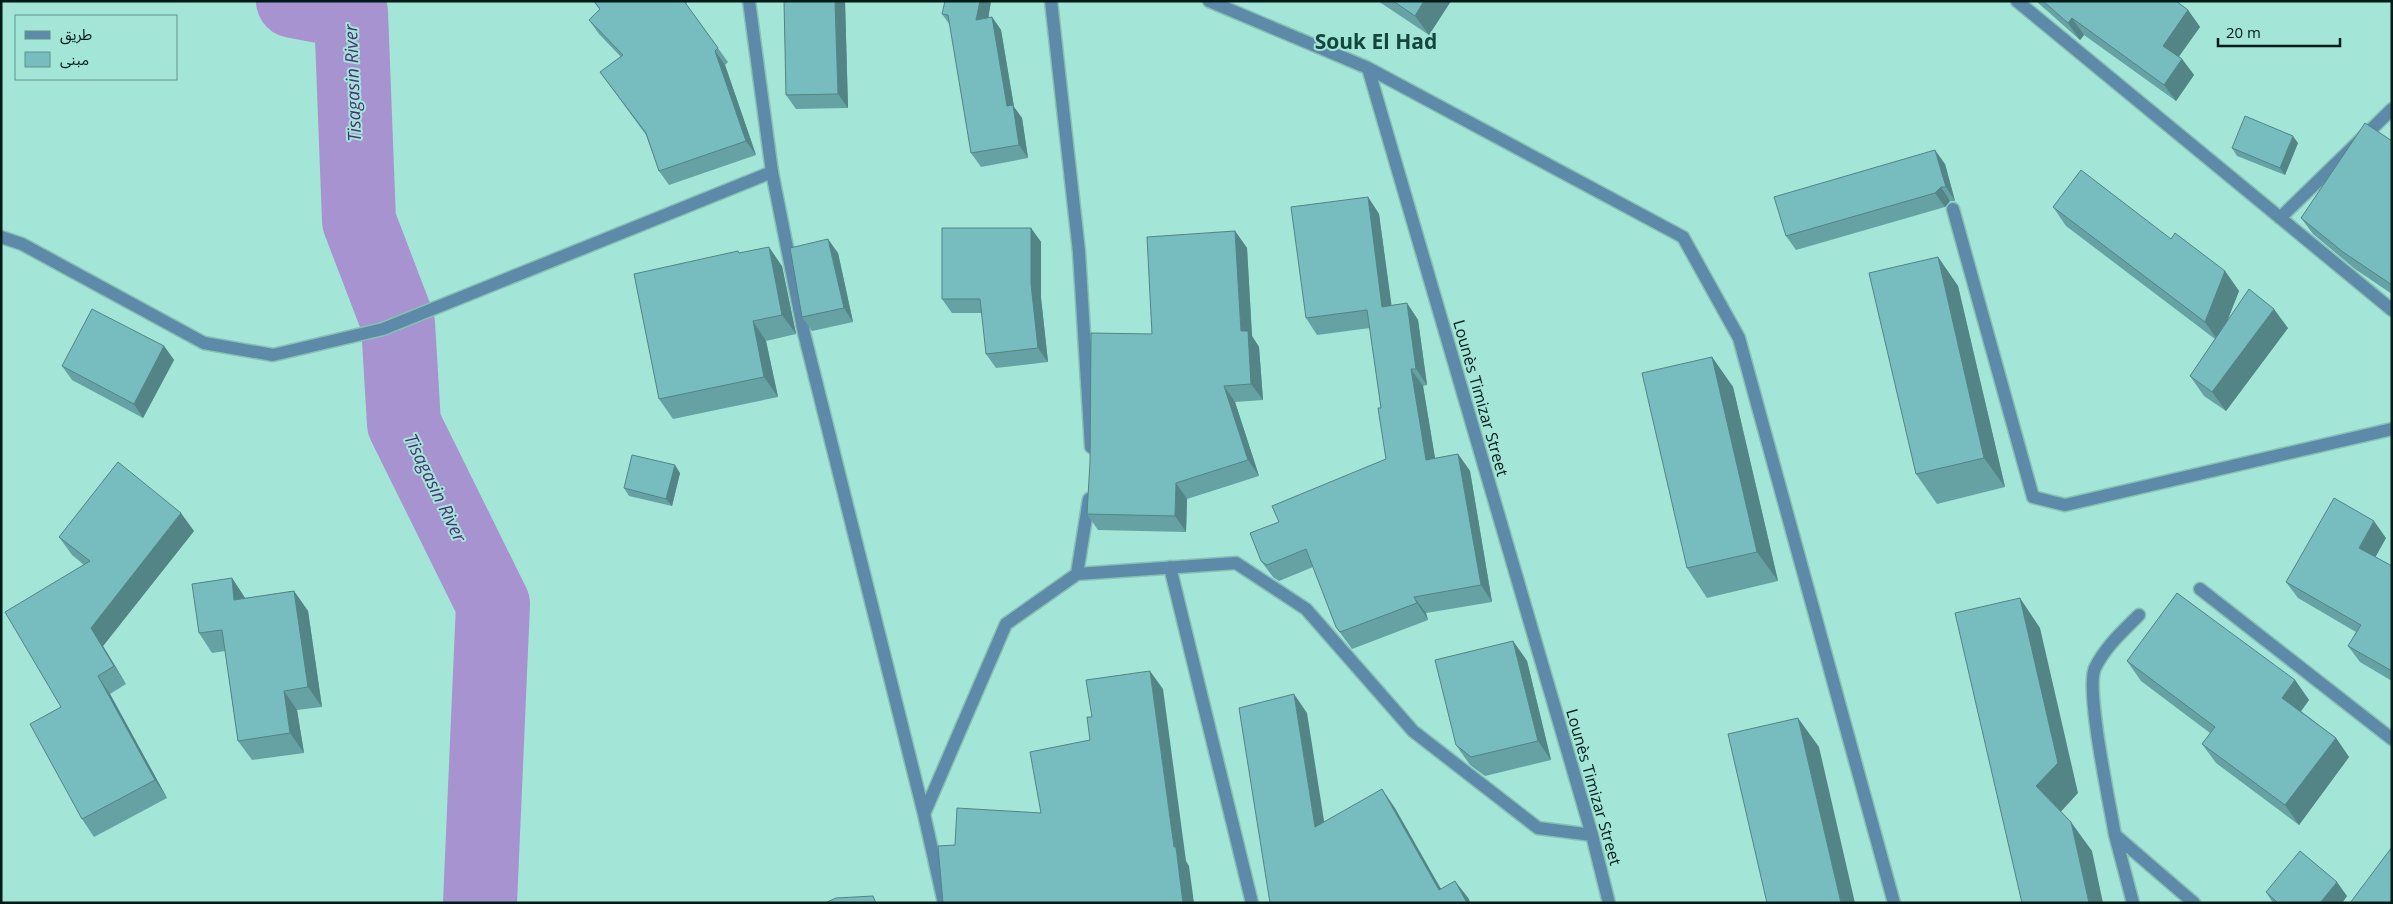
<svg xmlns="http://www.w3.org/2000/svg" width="2393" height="904" font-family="'Open Sans','Noto Sans Arabic',sans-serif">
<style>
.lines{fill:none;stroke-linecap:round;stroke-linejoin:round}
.river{stroke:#a793d0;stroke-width:74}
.street-casing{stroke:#86c1b4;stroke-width:15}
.street{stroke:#5d8aa9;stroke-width:12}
.wall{fill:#66a2a4}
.shaded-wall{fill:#538486}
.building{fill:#77bcbf;stroke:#538486}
.labels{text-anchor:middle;stroke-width:4;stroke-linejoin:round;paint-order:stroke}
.street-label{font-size:16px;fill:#011b16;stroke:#a3e5d7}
.water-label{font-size:18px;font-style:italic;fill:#4d2f78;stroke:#a3e5d7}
.district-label{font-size:21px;font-weight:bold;fill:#13463d;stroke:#a3e5d7}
</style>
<rect width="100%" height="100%" fill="#a3e5d7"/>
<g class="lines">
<path class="river" d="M 293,1 L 351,12 L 359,221 L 398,323 L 404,424 L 493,604 L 480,903"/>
<g class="street-casing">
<path id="street" d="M 749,1 L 772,172 L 804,333 L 924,814 L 944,903
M 1051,1 L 1079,252 L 1091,447
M 1209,1 L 1368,68 L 1683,237 L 1739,338 L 1894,903
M 2017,1 L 2392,310
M 1368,68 L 1592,835 L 1609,903
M 1953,209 L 2033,497 L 2065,505 L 2392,429
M 2280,218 L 2392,109
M 1,237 L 22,244 L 204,343 L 273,355 L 383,329 L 772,172
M 1170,567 L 1252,903
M 1077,574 L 1089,499
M 2200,589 L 2392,739
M 924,814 L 1006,624 L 1077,574 L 1236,563 L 1306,609 L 1413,731 L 1538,828 L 1592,835
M 2115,835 C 2110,805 2085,689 2095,668 C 2105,647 2123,631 2139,615
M 2133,903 L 2115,835 L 2194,903"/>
</g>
<use href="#street" class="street"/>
</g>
<path class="wall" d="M 593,1 L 688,1 L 686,4 L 728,62 L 725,65 L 756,155 L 669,185 L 659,171 L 646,135 L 600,72 L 621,57 L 599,34 L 589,20 L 600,10 Z
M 784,1 L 845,1 L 848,108 L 796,109 L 786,95 Z
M 991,1 L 988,18 L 992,17 L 1001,30 L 1014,107 L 1022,118 L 1028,158 L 981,167 L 971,153 L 950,25 L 942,14 Z
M 1378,1 L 1451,1 L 1429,35 Z
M 2036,1 L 2176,1 L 2188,10 L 2200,27 L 2179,56 L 2182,59 L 2194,75 L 2176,101 L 2084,35 L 2080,40 Z
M 2392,141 L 2392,294 L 2355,269 L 2313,234 L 2301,218 Z
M 2298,143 L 2285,175 L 2237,156 L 2232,148 Z
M 1945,164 L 1955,201 L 1950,201 L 1945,207 L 1796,250 L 1786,236 Z
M 1368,197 L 1379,214 L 1391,305 L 1407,303 L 1418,320 L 1427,385 L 1423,386 L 1435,458 L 1458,454 L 1470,471 L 1492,602 L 1426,613 L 1428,620 L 1352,649 L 1336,627 L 1313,567 L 1279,581 L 1273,577 L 1261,561 L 1279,522 L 1386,459 L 1381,408 L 1370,328 L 1317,335 L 1306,318 Z
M 2053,207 L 2171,239 L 2225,271 L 2239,291 L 2226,324 L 2288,328 L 2226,411 L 2204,396 L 2190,376 L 2215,339 L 2066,226 Z
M 1031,228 L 1041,242 L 1041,298 L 1048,362 L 996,368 L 986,354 L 982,313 L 952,313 L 942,299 Z
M 1235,231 L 1247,248 L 1252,336 L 1259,347 L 1263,400 L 1235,402 L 1259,476 L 1187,499 L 1186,532 L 1098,530 L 1087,514 L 1152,334 Z
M 740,253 L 782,266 L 796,334 L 766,341 L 778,397 L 673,419 L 659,399 Z
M 838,253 L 853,322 L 812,331 L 802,317 Z
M 1938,257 L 1958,286 L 2005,487 L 1937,504 L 1916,474 Z
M 164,346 L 174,360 L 143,418 L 72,380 L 62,366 Z
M 1712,357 L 1733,387 L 1778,581 L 1707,598 L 1687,568 Z
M 680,473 L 672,506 L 629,496 L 624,488 Z
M 194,531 L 103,646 L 126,684 L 110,694 L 167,798 L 94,837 L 82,819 L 61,707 L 84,565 L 72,555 L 59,537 Z
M 2386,538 L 2375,557 L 2392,566 L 2392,681 L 2360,662 L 2348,646 L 2356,632 L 2298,598 L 2286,582 Z
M 232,578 L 245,598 L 294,591 L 308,611 L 322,707 L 297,710 L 304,753 L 252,760 L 238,741 L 225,651 L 212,653 L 199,633 Z
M 1513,641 L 1527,661 L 1551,760 L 1485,776 L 1470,765 L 1456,745 Z
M 2127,661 L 2295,680 L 2309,700 L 2301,711 L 2336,738 L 2349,757 L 2299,825 L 2216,763 L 2202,744 L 2210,733 L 2141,681 Z
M 2266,892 L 2347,896 L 2342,903 L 2273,903 Z"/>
<path class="shaded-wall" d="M 835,1 L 845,1 L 848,108 L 838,94 Z
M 980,1 L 991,1 L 986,33 L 976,20 Z
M 1424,1 L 1451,1 L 1429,35 L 1415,16 Z
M 2188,10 L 2200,27 L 2175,62 L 2163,46 Z
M 992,17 L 1001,30 L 1014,107 L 1022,118 L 1028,158 L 1019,145 L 1007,106 Z
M 2072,18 L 2084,35 L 2080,40 L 2068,23 Z
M 715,51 L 725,65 L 756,155 L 746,141 Z
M 2182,59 L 2194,75 L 2176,101 L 2164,85 Z
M 2293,136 L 2298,143 L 2285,175 L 2280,168 Z
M 1935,150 L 1945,164 L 1955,201 L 1946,187 Z
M 1941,187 L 1950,201 L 1945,207 L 1935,193 Z
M 1368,197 L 1379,214 L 1394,323 L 1382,307 Z
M 1031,228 L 1041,242 L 1041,298 L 1048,362 L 1038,348 L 1031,284 Z
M 1235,231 L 1247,248 L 1252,336 L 1259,347 L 1263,400 L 1251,384 L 1241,331 Z
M 828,239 L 838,253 L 853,322 L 844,308 Z
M 769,247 L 782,266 L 796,334 L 782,315 Z
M 1938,257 L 1958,286 L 2005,487 L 1984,458 Z
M 2225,271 L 2239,291 L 2219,342 L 2205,322 Z
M 1407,303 L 1418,320 L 1427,385 L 1416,369 Z
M 2274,309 L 2288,328 L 2226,411 L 2212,392 Z
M 753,321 L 766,341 L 778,397 L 764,377 Z
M 164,346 L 174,360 L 143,418 L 134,404 Z
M 1712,357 L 1733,387 L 1778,581 L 1757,552 Z
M 1411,369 L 1423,386 L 1438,476 L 1426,460 Z
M 1224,386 L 1235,402 L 1259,476 L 1248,460 Z
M 1458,454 L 1470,471 L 1492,602 L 1481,585 Z
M 675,465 L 680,473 L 672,506 L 666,499 Z
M 1176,483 L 1187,499 L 1186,532 L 1175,516 Z
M 181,513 L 194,531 L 103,646 L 126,684 L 114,666 L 91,628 Z
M 2374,521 L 2386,538 L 2371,565 L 2359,548 Z
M 232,578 L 245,598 L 234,600 Z
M 294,591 L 308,611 L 322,707 L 308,687 Z
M 1414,597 L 1426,613 L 1428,620 L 1417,603 Z
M 2020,598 L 2040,628 L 2078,793 L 2057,816 L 2036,786 Z
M 1513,641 L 1527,661 L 1551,760 L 1538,741 Z
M 1150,671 L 1163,689 L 1186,861 L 1189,866 L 1194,903 L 1183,903 L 1174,847 Z
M 98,676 L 110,694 L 167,798 L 155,780 Z
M 2295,680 L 2309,700 L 2296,718 L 2282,698 Z
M 284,691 L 297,710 L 304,753 L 290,733 Z
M 1294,694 L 1307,713 L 1328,846 L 1315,827 Z
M 1798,718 L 1819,747 L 1855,903 L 1841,903 Z
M 2336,738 L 2349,757 L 2299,825 L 2285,805 Z
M 1382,789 L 1395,808 L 1449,903 L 1439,890 Z
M 2071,822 L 2092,851 L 2103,903 L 2089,903 Z
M 1455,881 L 1469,899 L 1470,903 L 1467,903 Z
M 2337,882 L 2347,896 L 2342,903 L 2320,903 Z"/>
<path class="building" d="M 594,1 L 684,1 L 718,48 L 715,51 L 746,141 L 659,171 L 646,133 L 600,72 L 623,55 L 589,20 L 600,9 Z
M 784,1 L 835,1 L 838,94 L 786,95 Z
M 945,1 L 980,1 L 976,20 L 992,17 L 1007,106 L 1013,105 L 1019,145 L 971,153 L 948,15 L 942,14 Z
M 1393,1 L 1424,1 L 1415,16 Z
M 2043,1 L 2176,1 L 2188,10 L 2163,46 L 2182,59 L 2164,85 L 2072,18 L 2068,23 Z
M 2245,116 L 2293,136 L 2280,168 L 2232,148 Z
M 2365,123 L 2392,141 L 2392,285 L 2343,252 L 2301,218 Z
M 1935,150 L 1946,187 L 1941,187 L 1935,193 L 1786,236 L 1774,197 Z
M 2081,170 L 2171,239 L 2175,233 L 2225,271 L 2205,322 L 2053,207 Z
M 1368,197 L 1382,307 L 1407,303 L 1416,369 L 1411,369 L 1426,460 L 1458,454 L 1481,585 L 1414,597 L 1417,603 L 1340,632 L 1336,627 L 1306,549 L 1267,565 L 1261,561 L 1250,533 L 1279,522 L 1272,506 L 1386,459 L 1378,408 L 1381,408 L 1367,310 L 1306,318 L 1291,207 Z
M 942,228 L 1031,228 L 1031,284 L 1038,348 L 986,354 L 980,299 L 942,299 Z
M 1235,231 L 1241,331 L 1248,331 L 1251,384 L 1224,386 L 1248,460 L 1176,483 L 1175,516 L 1087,514 L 1090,462 L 1091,333 L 1152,334 L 1147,237 Z
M 828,239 L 844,308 L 802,317 L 790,248 Z
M 769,247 L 782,315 L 753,321 L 764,377 L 659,399 L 634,274 L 738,251 L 739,253 Z
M 1938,257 L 1984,458 L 1916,474 L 1869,273 Z
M 2249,289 L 2274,309 L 2212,392 L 2190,376 Z
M 92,309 L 164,346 L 134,404 L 62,366 Z
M 1712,357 L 1757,552 L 1687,568 L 1642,373 Z
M 632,455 L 675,465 L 666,499 L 624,488 Z
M 118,462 L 181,513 L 91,628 L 114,666 L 98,676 L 155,780 L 82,819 L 30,724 L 61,707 L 5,612 L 90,561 L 59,537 Z
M 2334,498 L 2374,521 L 2359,548 L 2392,566 L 2392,671 L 2348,646 L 2361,625 L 2286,582 Z
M 232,578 L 234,600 L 294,591 L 308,687 L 284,691 L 290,733 L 238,741 L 222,630 L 199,633 L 192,584 Z
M 2177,593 L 2295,680 L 2282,698 L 2336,738 L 2285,805 L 2202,744 L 2215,727 L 2127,661 Z
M 2020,598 L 2058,763 L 2036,786 L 2071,822 L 2089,903 L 2022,903 L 1955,613 Z
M 1513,641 L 1538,741 L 1471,757 L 1456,745 L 1435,660 Z
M 1150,671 L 1174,847 L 1176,847 L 1183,903 L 943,903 L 938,846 L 955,845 L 957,808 L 1041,813 L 1030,752 L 1090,740 L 1087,717 L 1092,717 L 1086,680 Z
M 1294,694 L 1315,827 L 1382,789 L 1439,890 L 1455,881 L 1467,903 L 1270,903 L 1239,708 Z
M 1798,718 L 1841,903 L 1767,903 L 1728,734 Z
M 2392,847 L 2392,903 L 2350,903 Z
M 2300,851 L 2337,882 L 2320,903 L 2278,903 L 2266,892 Z
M 873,896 L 876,903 L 825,903 L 836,898 Z"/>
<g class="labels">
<g class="street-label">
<text transform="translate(1481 398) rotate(74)" y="6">Lounès Timizar Street</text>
<text transform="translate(1594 787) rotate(74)" y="6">Lounès Timizar Street</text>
</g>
<g class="water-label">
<text transform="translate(353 83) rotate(-92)" y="6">Tisagasin River</text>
<text transform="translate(435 488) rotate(64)" y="6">Tisagasin River</text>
</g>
<g class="district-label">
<text x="1376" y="49">Souk El Had</text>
</g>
</g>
<rect width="2393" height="904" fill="none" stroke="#011b16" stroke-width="5"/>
<rect x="15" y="15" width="162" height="65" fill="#a3e5d7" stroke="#62948a"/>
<rect x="25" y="31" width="25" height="8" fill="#5d8aa9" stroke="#62948a"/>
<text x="60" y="40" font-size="15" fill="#011b16">طريق</text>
<rect x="25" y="52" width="25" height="15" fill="#77bcbf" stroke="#62948a"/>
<text x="60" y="65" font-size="15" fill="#011b16">مبنى</text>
<path d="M2218 38v8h122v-8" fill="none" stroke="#011b16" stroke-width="2.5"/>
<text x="2226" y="38" font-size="15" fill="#011b16" stroke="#a3e5d7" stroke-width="4" paint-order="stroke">20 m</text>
</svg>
